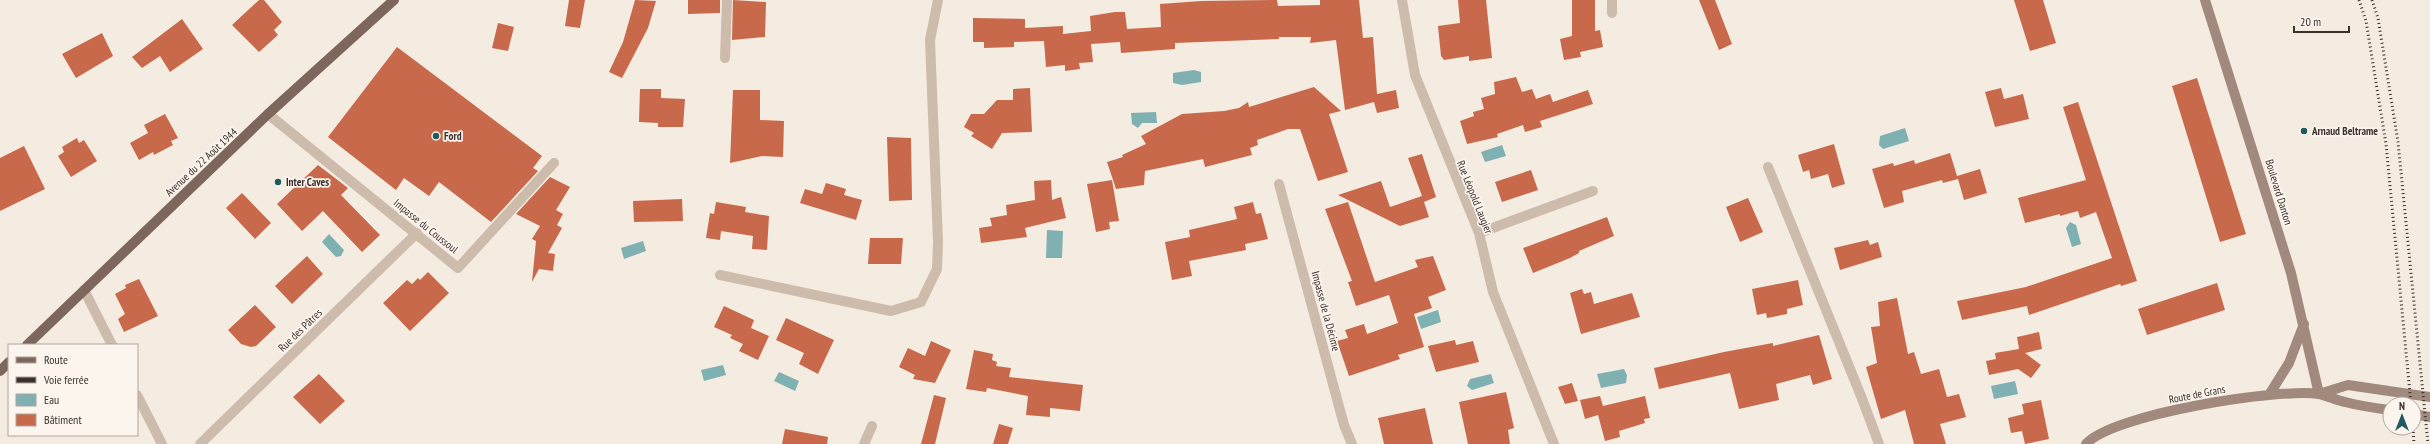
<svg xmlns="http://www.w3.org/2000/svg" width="2430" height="444" font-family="'PT Sans Narrow',sans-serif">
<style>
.water{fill:#7fb0b2}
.building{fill:#c8694b}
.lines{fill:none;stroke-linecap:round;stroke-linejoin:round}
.street{stroke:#cdbbac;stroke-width:10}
.secondary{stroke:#a18a7d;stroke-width:10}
.primary{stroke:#7d675c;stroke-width:10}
.rail{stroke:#3b302b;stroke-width:3;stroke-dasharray:1 3;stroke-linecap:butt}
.poi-dot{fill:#1f5a5e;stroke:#fbf5ee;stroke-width:1.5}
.labels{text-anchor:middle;stroke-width:3.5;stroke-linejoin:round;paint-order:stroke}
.poi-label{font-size:11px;font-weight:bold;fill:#3b302b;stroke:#fbf5ee;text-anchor:start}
.street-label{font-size:11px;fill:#3b302b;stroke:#fbf5ee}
</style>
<rect width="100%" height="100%" fill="#f4ebe1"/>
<path class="water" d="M 1194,70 L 1201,72 L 1201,82 L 1182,85 L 1173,83 L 1173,73 Z
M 1156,112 L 1157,123 L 1142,123 L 1138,128 L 1132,124 L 1131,113 Z
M 1905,128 L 1909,141 L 1883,149 L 1879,145 L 1880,136 Z
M 1502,145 L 1506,156 L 1485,162 L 1481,152 Z
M 2070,222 L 2076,225 L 2081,244 L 2072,247 L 2066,228 Z
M 1047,230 L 1063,231 L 1062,258 L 1046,258 Z
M 329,234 L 344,250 L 341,256 L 336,257 L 322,242 Z
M 643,241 L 646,251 L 624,259 L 621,248 Z
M 1438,310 L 1441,322 L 1421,329 L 1417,317 Z
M 723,365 L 726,375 L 704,381 L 701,370 Z
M 1624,369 L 1627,375 L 1626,383 L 1601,388 L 1597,374 Z
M 779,372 L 799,381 L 795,391 L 774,381 Z
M 1491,374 L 1494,383 L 1472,390 L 1467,386 L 1470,379 Z
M 2015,381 L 2018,394 L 1994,399 L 1991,386 Z"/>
<path class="building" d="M 259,0 L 264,0 L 282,22 L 274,30 L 278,35 L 259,52 L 232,25 Z
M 569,0 L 585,0 L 580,28 L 565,26 Z
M 635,0 L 656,1 L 648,28 L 622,78 L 609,72 L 623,42 Z
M 688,0 L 720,0 L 720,13 L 688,14 Z
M 733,0 L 766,2 L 765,37 L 732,40 Z
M 1277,0 L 1278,6 L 1320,5 L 1320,0 L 1359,0 L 1363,38 L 1373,37 L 1377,94 L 1396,90 L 1399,108 L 1377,113 L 1374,102 L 1345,110 L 1336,40 L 1310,43 L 1311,37 L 1279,37 L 1279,39 L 1175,43 L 1175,49 L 1121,53 L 1120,42 L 1091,44 L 1093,62 L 1079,63 L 1080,69 L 1065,71 L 1065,65 L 1046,67 L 1044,41 L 1014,42 L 1014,47 L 984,48 L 984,42 L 973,42 L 973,18 L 1025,19 L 1025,28 L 1063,26 L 1063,34 L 1091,31 L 1090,16 L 1115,12 L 1125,12 L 1127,29 L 1161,27 L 1160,4 L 1201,1 Z
M 1458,0 L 1486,0 L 1492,58 L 1469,61 L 1469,56 L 1444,60 L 1441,56 L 1438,26 L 1460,23 Z
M 1572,0 L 1595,0 L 1595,31 L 1600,30 L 1603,47 L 1580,52 L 1581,57 L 1564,60 L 1560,39 L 1572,36 Z
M 1699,0 L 1715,0 L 1732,44 L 1719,50 Z
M 2014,0 L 2043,0 L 2056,43 L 2030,51 Z
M 182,19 L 203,49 L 170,72 L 160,56 L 142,68 L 132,57 Z
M 498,23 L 514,27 L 508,51 L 492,48 Z
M 102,33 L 113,56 L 76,78 L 62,54 Z
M 397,47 L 542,156 L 533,168 L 538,171 L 491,222 L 439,182 L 429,196 L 404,178 L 396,190 L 328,137 Z
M 1516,77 L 1522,92 L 1532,89 L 1536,99 L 1550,94 L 1553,102 L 1588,90 L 1593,104 L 1540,121 L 1542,127 L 1525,132 L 1523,125 L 1497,134 L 1498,137 L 1467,144 L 1460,121 L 1474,116 L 1473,112 L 1484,109 L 1481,98 L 1495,94 L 1494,82 Z
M 2197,78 L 2246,234 L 2220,242 L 2172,86 Z
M 1314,87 L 1341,111 L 1329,114 L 1348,172 L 1318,181 L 1300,129 L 1288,129 L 1257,140 L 1258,145 L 1250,148 L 1252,155 L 1205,167 L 1203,159 L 1145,171 L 1144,185 L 1116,189 L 1107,162 L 1123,157 L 1122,155 L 1146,144 L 1141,136 L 1182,114 L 1224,111 L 1239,108 L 1248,102 L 1249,107 Z
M 1030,88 L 1032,132 L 1002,133 L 992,149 L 971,136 L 974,133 L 964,127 L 971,114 L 984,114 L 997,100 L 1013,100 L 1013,89 Z
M 2001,88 L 2004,99 L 2023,94 L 2029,119 L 1995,127 L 1985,92 Z
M 640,89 L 661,89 L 661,98 L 685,99 L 683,127 L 658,127 L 658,123 L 639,122 Z
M 733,90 L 760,90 L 760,120 L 784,121 L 783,157 L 762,156 L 730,163 Z
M 2078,102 L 2137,281 L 2121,286 L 2120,284 L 2029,315 L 2027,306 L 1962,320 L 1957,301 L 2026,287 L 2112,258 L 2096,212 L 2080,218 L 2078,211 L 2060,216 L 2060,214 L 2025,223 L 2018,198 L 2086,180 L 2063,107 Z
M 165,114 L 178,138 L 171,141 L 173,145 L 154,155 L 153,152 L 139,160 L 130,143 L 148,133 L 144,125 Z
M 887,137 L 911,138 L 912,200 L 889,201 Z
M 77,138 L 79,143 L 84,140 L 97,161 L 71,177 L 58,156 L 64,152 L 62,147 Z
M 1834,144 L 1845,184 L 1832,188 L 1828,174 L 1811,179 L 1809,170 L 1803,172 L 1798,155 Z
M 24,146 L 45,189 L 0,211 L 0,158 Z
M 1950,153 L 1957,176 L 1980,169 L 1987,193 L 1964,200 L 1958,179 L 1943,183 L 1942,180 L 1902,191 L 1904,202 L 1884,208 L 1872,169 L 1893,163 L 1894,166 L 1914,160 L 1915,164 Z
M 1422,154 L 1436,197 L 1424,202 L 1423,199 L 1429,217 L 1400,226 L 1338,195 L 1381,181 L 1390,207 L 1422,196 L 1408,158 Z
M 318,165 L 348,188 L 341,195 L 380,235 L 362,252 L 323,211 L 302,231 L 277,204 Z
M 1531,170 L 1538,190 L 1502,202 L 1495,182 Z
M 550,177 L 570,187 L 556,210 L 563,214 L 557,225 L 562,228 L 548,253 L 555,254 L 553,271 L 539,269 L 532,282 L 536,241 L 532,239 L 540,226 L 516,214 Z
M 1051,180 L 1052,200 L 1061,197 L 1066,218 L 1025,228 L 1027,237 L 981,243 L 979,228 L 992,226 L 990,218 L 1007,215 L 1006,205 L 1035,200 L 1034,181 Z
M 1112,180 L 1119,221 L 1109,222 L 1110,229 L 1096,232 L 1087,184 Z
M 826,183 L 846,189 L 844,195 L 862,200 L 856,220 L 800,203 L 805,189 L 822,194 Z
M 242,193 L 271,223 L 255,239 L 226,208 Z
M 1748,198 L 1763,232 L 1740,242 L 1726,207 Z
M 682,199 L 683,221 L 634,222 L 633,201 Z
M 716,202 L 746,207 L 745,212 L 769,216 L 767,250 L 752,249 L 753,236 L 721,231 L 720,240 L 706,238 L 710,213 L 714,214 Z
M 1253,202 L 1256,214 L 1261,213 L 1268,239 L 1245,244 L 1246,250 L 1189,261 L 1192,276 L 1172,280 L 1165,242 L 1190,237 L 1189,230 L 1237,219 L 1234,207 Z
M 1348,202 L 1375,282 L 1418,267 L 1415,260 L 1433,256 L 1446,290 L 1428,297 L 1432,308 L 1414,314 L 1424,347 L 1398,355 L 1400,359 L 1349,376 L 1337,341 L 1348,338 L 1345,330 L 1364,324 L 1367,334 L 1398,323 L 1389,295 L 1356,306 L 1348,282 L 1352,281 L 1325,209 Z
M 1607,217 L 1614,236 L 1579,251 L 1579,253 L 1570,258 L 1533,273 L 1523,248 Z
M 870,238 L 903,238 L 901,264 L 868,264 Z
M 1868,240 L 1870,245 L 1878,242 L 1882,257 L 1840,270 L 1834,248 Z
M 307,256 L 323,274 L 292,304 L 275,286 Z
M 428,272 L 449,293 L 410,331 L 383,303 L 407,280 L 412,284 L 418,278 L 420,280 Z
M 139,279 L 158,316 L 124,332 L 118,319 L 125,314 L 115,294 L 126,288 L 125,285 Z
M 1798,280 L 1803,305 L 1787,309 L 1787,314 L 1767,318 L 1766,313 L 1757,315 L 1752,289 Z
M 2217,283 L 2225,310 L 2147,335 L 2138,309 Z
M 1582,289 L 1584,294 L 1591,292 L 1594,304 L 1632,293 L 1640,317 L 1581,334 L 1570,293 Z
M 1897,298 L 1908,354 L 1914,352 L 1921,374 L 1939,369 L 1947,397 L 1959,394 L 1966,417 L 1940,424 L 1946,444 L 1914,444 L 1905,410 L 1881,419 L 1866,367 L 1877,363 L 1871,327 L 1880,326 L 1878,302 Z
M 255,305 L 276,327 L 256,346 L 251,347 L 241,344 L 228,330 Z
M 724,306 L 754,320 L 751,328 L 769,336 L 758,360 L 739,351 L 743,344 L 730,338 L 732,335 L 714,327 Z
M 786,318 L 834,340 L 818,374 L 799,364 L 804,353 L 776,340 Z
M 2039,332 L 2042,349 L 2025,353 L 2041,365 L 2031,378 L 2018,369 L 1989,375 L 1986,361 L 1996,359 L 1995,353 L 2019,349 L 2017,337 Z
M 1819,335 L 1832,379 L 1813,385 L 1810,375 L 1776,384 L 1779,400 L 1739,409 L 1730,373 L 1659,389 L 1654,368 L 1724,352 L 1773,343 L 1773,346 Z
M 1455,340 L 1456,345 L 1473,341 L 1479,362 L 1436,372 L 1428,346 Z
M 931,341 L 951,350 L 935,383 L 913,379 L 915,375 L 899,367 L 908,348 L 925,356 Z
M 974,350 L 993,354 L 992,360 L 997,362 L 996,366 L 1011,368 L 1009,377 L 1083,385 L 1080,411 L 1050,408 L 1050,417 L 1026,415 L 1028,396 L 987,388 L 986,392 L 966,389 Z
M 319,374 L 345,401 L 320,424 L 293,397 Z
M 1572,383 L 1578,401 L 1565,404 L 1558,387 Z
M 1506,392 L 1514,428 L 1508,430 L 1510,444 L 1468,444 L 1459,402 Z
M 934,395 L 946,398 L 935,444 L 921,444 Z
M 1600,396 L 1603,406 L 1645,396 L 1650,418 L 1644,419 L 1645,423 L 1619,431 L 1620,437 L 1605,441 L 1598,415 L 1585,419 L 1580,400 Z
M 2041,400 L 2049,439 L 2025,444 L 2022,431 L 2011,433 L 2008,418 L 2024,414 L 2022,404 Z
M 1425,408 L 1433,444 L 1384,444 L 1378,418 Z
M 999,424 L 1013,428 L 1008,444 L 993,444 Z
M 785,429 L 828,437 L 827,444 L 782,444 Z"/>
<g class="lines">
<path class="street" d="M 1402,0 L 1415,75 L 1479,233 L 1493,292 L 1554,444
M 1612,13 L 1612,0
M 725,58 L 727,0
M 268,114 L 458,268 L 554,163
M 1768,167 L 1861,396 L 1879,444
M 1279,184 L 1344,425 L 1352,444
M 1479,233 L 1593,191
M 720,275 L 891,311 L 921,302 L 937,269 L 938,242 L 930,40 L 938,0
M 84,290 L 112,345
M 137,395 L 162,444
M 200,444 L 417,233
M 864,444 L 872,426"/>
<path class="secondary" d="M 2205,0 L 2291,273 L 2319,394
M 2319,394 L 2348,385 L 2430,397
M 2269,395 L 2289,363 L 2304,324
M 2414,414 L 2430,417
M 2086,444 C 2112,414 2278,388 2319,394 C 2328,396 2336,400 2345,402 C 2360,406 2375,408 2390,410"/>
<path class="primary" d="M 27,345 L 268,114 L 394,0
M 0,371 L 9,362"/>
<path class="rail" d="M 2359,0 L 2366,21 L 2386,144 L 2411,404
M 2372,0 L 2378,18 L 2398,142 L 2428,444
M 2413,428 L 2414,444"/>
</g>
<g class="poi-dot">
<circle cx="2304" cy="131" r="4"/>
<circle cx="436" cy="136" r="4"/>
<circle cx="278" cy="182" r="4"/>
</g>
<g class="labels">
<g class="poi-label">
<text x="2312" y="135">Arnaud Beltrame</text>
<text x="444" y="140">Ford</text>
<text x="286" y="186">Inter Caves</text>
</g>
<g class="street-label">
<text transform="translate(201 162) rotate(-43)" y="4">Avenue du 22 Août 1944</text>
<text transform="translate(2279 192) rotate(73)" y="4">Boulevard Danton</text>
<text transform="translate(1475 197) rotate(68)" y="4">Rue Léopold Laugier</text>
<text transform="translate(426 226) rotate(39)" y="4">Impasse du Coussoul</text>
<text transform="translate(1326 311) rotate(75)" y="4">Impasse de la Décime</text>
<text transform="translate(300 330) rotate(-44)" y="4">Rue des Pâtres</text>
<text transform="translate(2197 394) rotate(-11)" y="4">Route de Grans</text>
</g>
</g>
<rect x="8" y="344" width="130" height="92" fill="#fbf5ee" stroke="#aea6a0"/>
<rect x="16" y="357" width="20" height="6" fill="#7d675c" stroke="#aea6a0"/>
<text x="44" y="364" font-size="12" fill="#3b302b">Route</text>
<rect x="16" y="377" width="20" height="6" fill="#3b302b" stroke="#aea6a0"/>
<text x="44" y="384" font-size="12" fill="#3b302b">Voie ferrée</text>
<rect x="16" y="394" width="20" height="12" fill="#7fb0b2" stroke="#aea6a0"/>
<text x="44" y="404" font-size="12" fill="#3b302b">Eau</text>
<rect x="16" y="414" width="20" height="12" fill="#c8694b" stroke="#aea6a0"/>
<text x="44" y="424" font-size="12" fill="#3b302b">Bâtiment</text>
<g transform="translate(2402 416)"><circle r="19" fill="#fbf5ee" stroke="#aea6a0"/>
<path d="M0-3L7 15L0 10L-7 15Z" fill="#1f5a5e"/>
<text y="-6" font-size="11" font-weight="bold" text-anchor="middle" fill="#3b302b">N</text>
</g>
<path d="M2294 26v6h55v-6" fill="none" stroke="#3b302b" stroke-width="2"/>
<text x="2300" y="26" font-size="12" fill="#3b302b" stroke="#fbf5ee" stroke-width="3" paint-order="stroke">20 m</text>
</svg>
